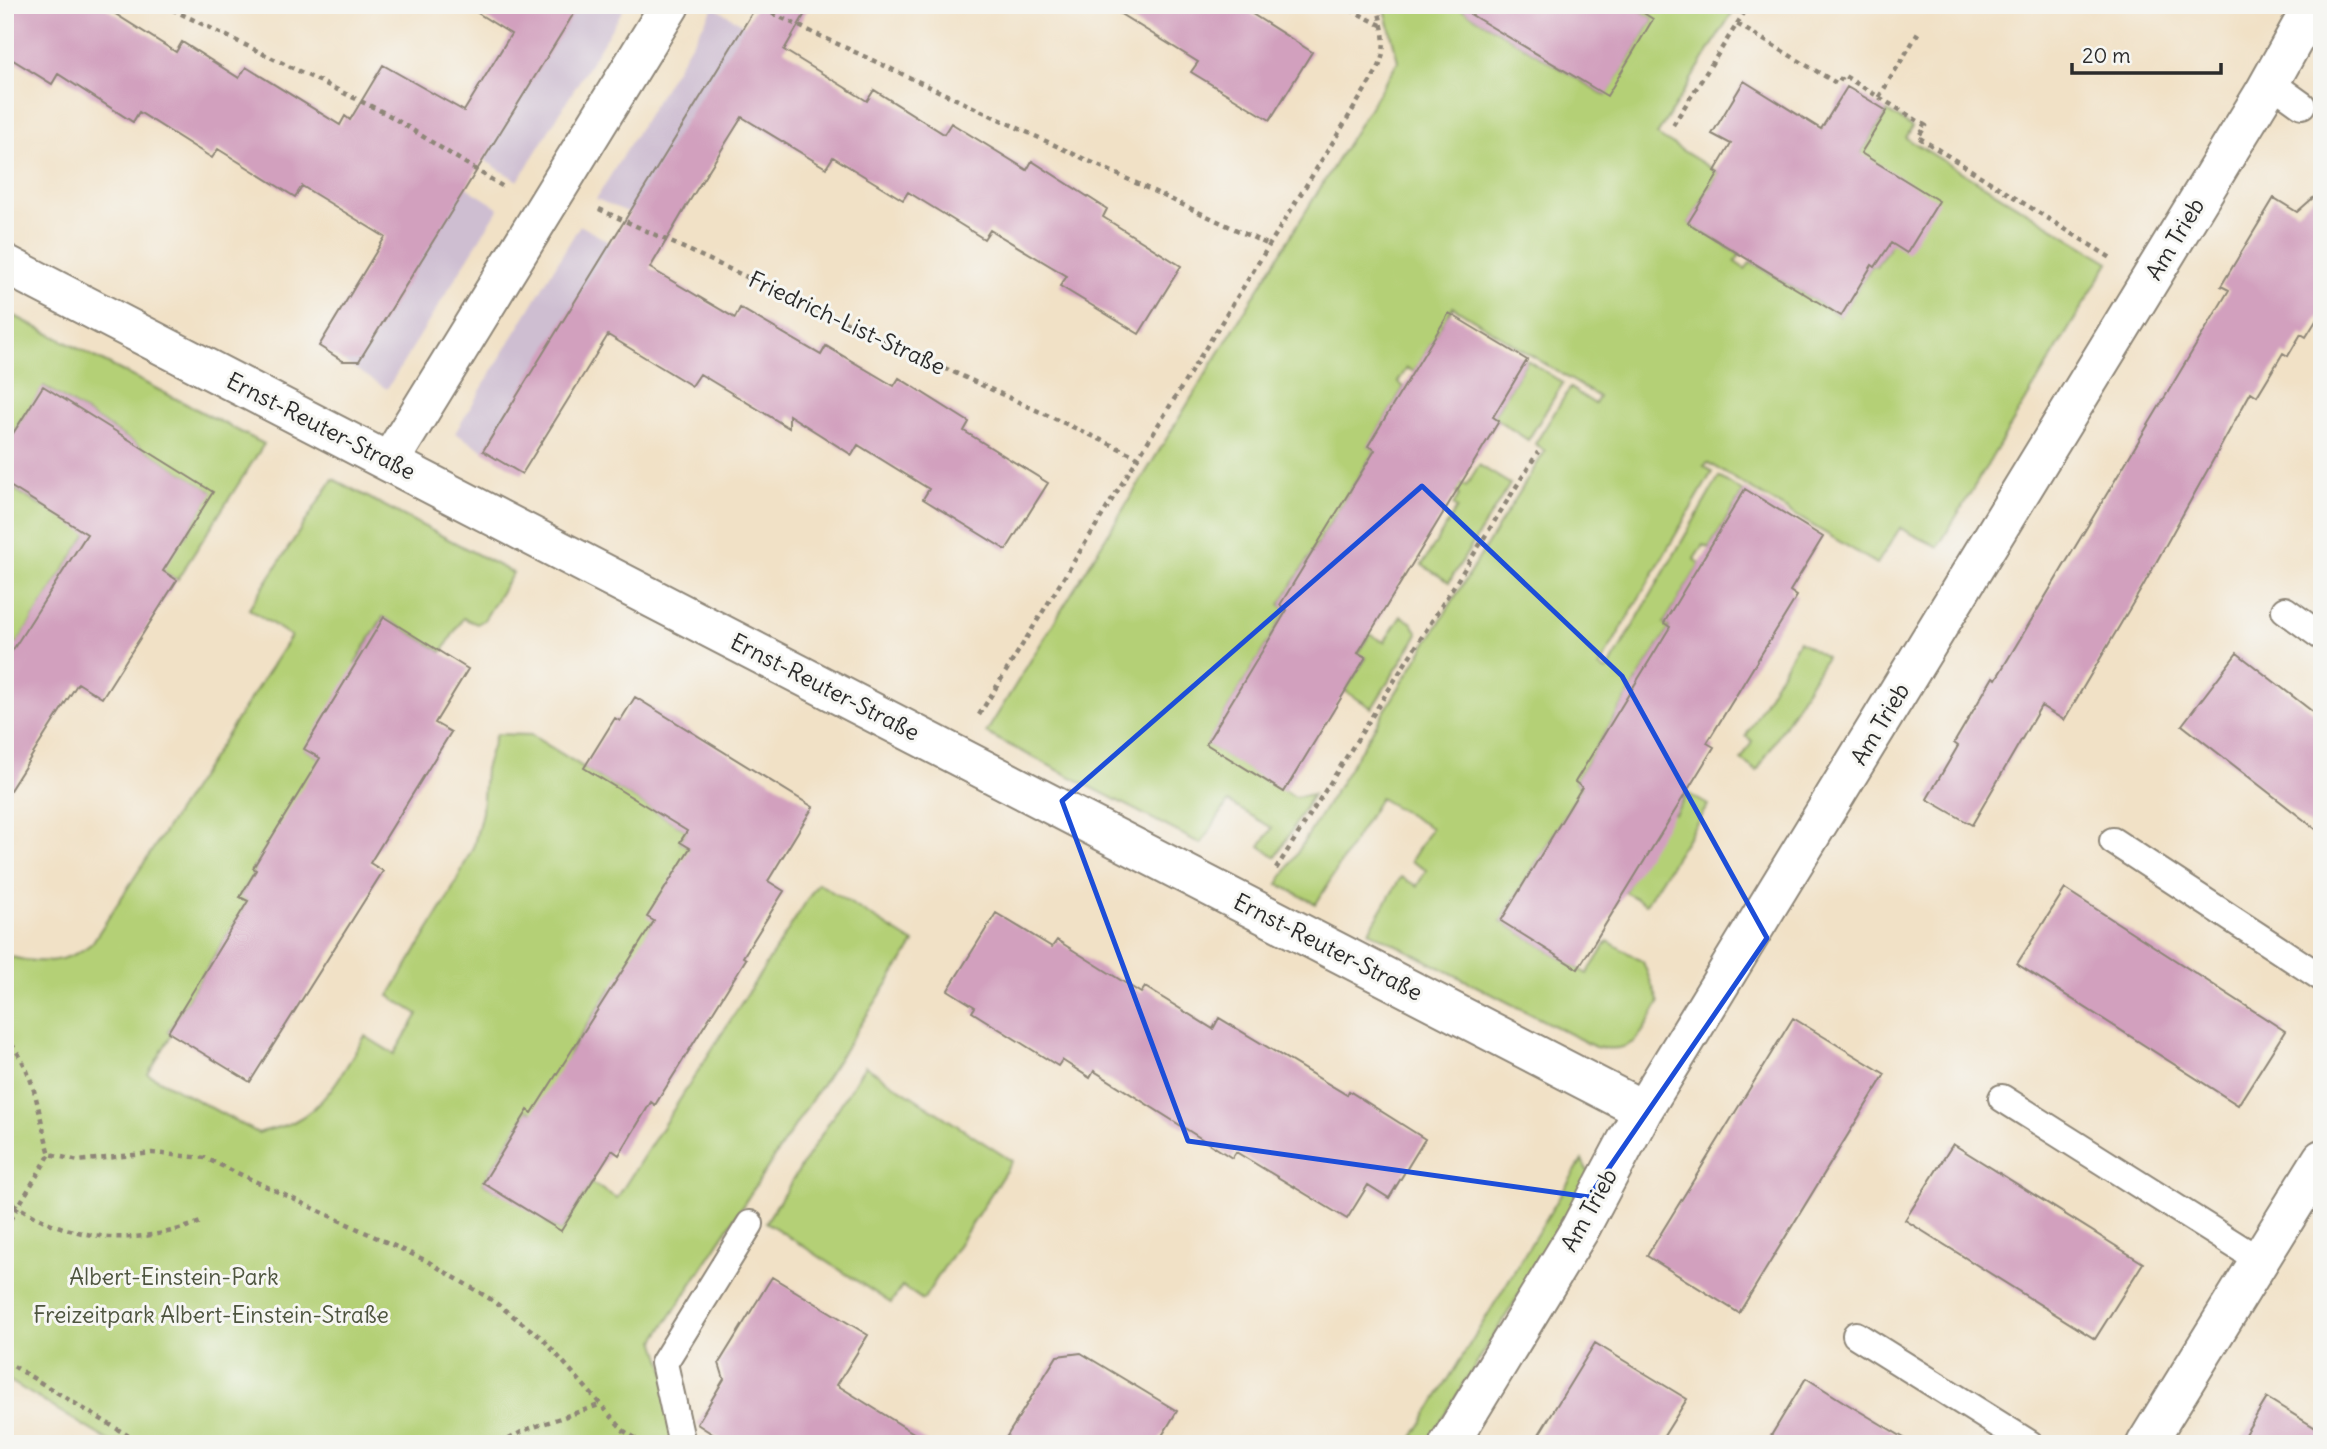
<svg xmlns="http://www.w3.org/2000/svg" width="2327" height="1449" font-family="Delius,sans-serif">
<style>
.industrial{fill:#cebed1}
.green{fill:#b4d076;stroke:#707e50;stroke-width:2}
.building{fill:#d2a0be}
.lines{fill:none;stroke-linecap:round;stroke-linejoin:round}
.lane-casing{stroke:#8e8678;stroke-width:30}
.street-casing{stroke:#8e8678;stroke-width:42}
.path{stroke:#8e8678;stroke-width:4.5;stroke-dasharray:5 5;stroke-linecap:butt}
.lane{stroke:#fff;stroke-width:26}
.street{stroke:#fff;stroke-width:38}
.marked{fill:none;stroke:#1d4ed8;stroke-width:5;stroke-linejoin:round}
.labels{text-anchor:middle;stroke-width:6;stroke-linejoin:round;paint-order:stroke}
.street-label{font-size:23px;fill:#2b2b2b;stroke:#f6f6f2}
.park-label{font-size:23px;fill:#4d543e;stroke:#f6f6f2}
</style>
<rect width="100%" height="100%" fill="#f6f6f2"/>
<filter id="ink" filterUnits="userSpaceOnUse"><feTurbulence type="fractalNoise" baseFrequency=".0143" numOctaves="2"/><feDisplacementMap in="SourceGraphic" scale="14" xChannelSelector="R" yChannelSelector="G"/><feConvolveMatrix kernelMatrix="1 2 1 2 8 2 1 2 1" color-interpolation-filters="sRGB"/></filter>
<filter id="wash" filterUnits="userSpaceOnUse"><feTurbulence type="fractalNoise" baseFrequency=".00686" numOctaves="4" result="noise"/><feDisplacementMap in="SourceGraphic" scale="28" xChannelSelector="R" yChannelSelector="G"/><feGaussianBlur stdDeviation="1.57" result="paint"/><feColorMatrix in="noise" values="0 0 0 0 0 0 0 0 0 0 0 0 0 0 0 0 0 1.4 0 .05"/><feComposite in="paint" operator="in"/></filter>
<g filter="url(#wash)">
<rect width="100%" height="100%" fill="#f1e1c6"/>
<path class="industrial" d="M 529,5 L 626,5 L 518,181 L 484,160 L 490,150 L 454,128 Z
M 714,7 L 783,49 L 672,230 L 596,199 Z
M 427,172 L 466,187 L 499,208 L 387,389 L 319,346 Z
M 580,225 L 611,243 L 574,388 L 522,474 L 455,433 Z"/>
<path class="green" d="M 1384,5 L 1455,5 L 1606,96 L 1653,19 L 1631,5 L 1737,5 L 1657,135 L 1719,173 L 1689,223 L 1740,255 L 1735,262 L 1745,269 L 1751,262 L 1840,316 L 1872,265 L 1876,267 L 1891,243 L 1861,153 L 1887,111 L 1912,127 L 1906,138 L 2109,262 L 1938,547 L 1900,528 L 1877,564 L 1708,463 L 1704,466 L 1712,472 L 1599,667 L 1607,671 L 1719,477 L 1743,492 L 1709,548 L 1703,545 L 1694,559 L 1700,564 L 1664,623 L 1670,627 L 1575,782 L 1582,787 L 1501,921 L 1587,974 L 1608,941 L 1643,962 L 1659,1003 C 1641,1034 1636,1055 1595,1047 L 1369,931 L 1401,877 L 1417,886 L 1426,870 L 1411,861 L 1431,828 L 1380,798 L 1316,904 L 1278,884 L 1545,451 L 1535,444 L 1570,388 L 1595,404 L 1599,397 L 1453,307 L 1414,372 L 1407,368 L 1398,382 L 1404,387 L 1369,446 L 1375,450 L 1280,605 L 1287,610 L 1207,744 L 1295,797 L 1313,794 L 1276,857 L 1260,846 L 1272,828 L 1228,802 L 1201,844 L 986,733 L 1398,61 Z
M 5,311 L 264,444 L 177,580 L 153,565 L 185,536 L 212,492 L 44,386 L 5,446 Z
M 1527,360 L 1563,383 L 1528,440 L 1493,417 Z
M 1479,465 L 1510,484 L 1449,582 L 1422,565 L 1457,508 L 1453,505 L 1459,495 L 1453,491 L 1458,482 L 1466,486 Z
M 333,479 L 513,573 L 484,620 L 477,624 L 463,618 L 442,652 L 383,617 L 355,663 L 360,667 L 305,749 L 325,761 L 253,868 L 256,870 L 240,896 L 248,901 L 168,1032 L 172,1034 L 148,1074 L 258,1133 C 270,1129 284,1127 295,1121 C 328,1105 346,1066 365,1036 L 394,1054 L 418,1014 L 389,996 L 449,896 L 474,845 L 482,812 L 485,769 L 496,734 L 531,735 L 687,831 L 680,842 L 713,863 L 654,921 L 615,990 L 611,988 L 572,1049 L 540,1117 L 528,1110 L 483,1183 L 499,1193 L 502,1189 L 548,1218 L 546,1222 L 561,1231 L 591,1183 L 617,1198 L 818,883 L 914,943 L 655,1340 L 690,1444 L 114,1444 L 5,1378 L 5,955 C 36,965 67,964 92,943 L 291,636 L 249,609 Z
M 5,483 L 39,505 L 92,526 L 17,644 L 5,636 Z
M 1401,616 L 1412,623 L 1418,634 L 1372,708 L 1345,691 L 1366,658 L 1358,653 L 1370,634 L 1384,642 Z
M 1799,641 L 1826,657 L 1757,771 L 1741,760 L 1752,741 L 1746,736 Z
M 1687,793 L 1708,805 L 1646,904 L 1625,892 L 1666,809 L 1675,814 Z
M 865,1066 L 1012,1161 L 923,1300 L 902,1286 L 891,1303 L 766,1222 Z
M 1582,1160 L 1591,1178 L 1427,1444 L 1409,1444 Z"/>
<g id="blocks">
<path class="building" d="M 5,5 L 101,5 L 176,52 L 182,42 L 239,78 L 246,67 L 340,125 L 345,116 L 350,120 L 383,65 L 464,111 L 511,34 L 465,5 L 579,5 L 359,361 L 343,361 L 319,346 L 385,237 L 302,186 L 295,197 L 218,149 L 212,158 L 139,112 L 133,122 L 58,74 L 52,84 L 5,55 Z
M 757,5 L 810,5 L 784,50 L 867,101 L 874,90 L 944,134 L 951,123 L 1027,170 L 1032,161 L 1107,209 L 1103,217 L 1181,266 L 1139,334 L 1060,286 L 1067,276 L 990,230 L 984,239 L 908,192 L 903,200 L 833,157 L 826,168 L 742,117 L 687,205 L 650,268 L 735,318 L 740,308 L 821,355 L 826,346 L 894,386 L 899,378 L 969,422 L 964,431 L 1048,483 L 1006,550 L 923,499 L 929,489 L 858,445 L 852,455 L 789,415 L 789,428 L 700,374 L 692,386 L 608,335 L 522,474 L 483,451 Z
M 1106,5 L 1238,5 L 1312,52 L 1270,120 L 1191,72 L 1198,62 Z
M 1455,5 L 1631,5 L 1653,19 L 1607,96 Z
M 1744,81 L 1821,129 L 1847,87 L 1866,98 L 1887,111 L 1861,153 L 1939,201 L 1907,253 L 1891,243 L 1875,267 L 1872,265 L 1841,316 L 1688,223 L 1719,173 L 1715,171 L 1731,144 L 1712,134 Z
M 2322,190 L 2322,311 L 2306,337 L 2301,334 L 2288,356 L 2283,353 L 2257,396 L 2251,392 L 2143,586 L 2064,720 L 2041,706 L 1972,825 L 1927,799 L 1958,746 L 1954,743 L 1993,677 L 1996,679 L 2229,290 L 2221,286 L 2274,198 L 2297,212 Z
M 1449,313 L 1527,360 L 1493,417 L 1499,421 L 1358,653 L 1366,657 L 1284,792 L 1206,744 L 1287,610 L 1280,605 L 1375,450 L 1368,446 Z
M 43,386 L 213,492 L 163,571 L 177,580 L 102,698 L 78,683 L 5,798 L 5,662 L 87,534 L 5,483 L 5,446 Z
M 1745,489 L 1823,537 L 1790,591 L 1797,596 L 1707,743 L 1714,747 L 1578,969 L 1501,921 L 1582,787 L 1575,782 L 1670,627 L 1664,623 Z
M 384,617 L 468,669 L 435,723 L 451,732 L 370,863 L 383,871 L 250,1082 L 168,1032 L 248,901 L 240,897 L 256,870 L 253,868 L 320,758 L 304,749 Z
M 2237,653 L 2322,719 L 2322,834 L 2182,725 Z
M 635,697 L 813,807 L 768,881 L 784,891 L 743,957 L 746,959 L 655,1105 L 651,1102 L 619,1155 L 612,1150 L 561,1231 L 483,1183 L 528,1110 L 532,1113 L 654,921 L 647,917 L 690,848 L 680,842 L 687,831 L 584,768 L 615,718 L 620,721 Z
M 2065,889 L 2285,1031 L 2238,1105 L 2017,964 Z
M 996,913 L 1052,947 L 1057,940 L 1141,993 L 1145,987 L 1213,1029 L 1219,1018 L 1347,1095 L 1349,1091 L 1425,1139 L 1389,1198 L 1368,1185 L 1347,1219 L 1236,1152 L 1232,1158 L 1094,1071 L 1090,1078 L 1062,1060 L 1058,1066 L 972,1012 L 975,1007 L 948,990 Z
M 1793,1018 L 1885,1074 L 1739,1313 L 1647,1256 Z
M 1953,1144 L 2143,1263 L 2095,1339 L 1905,1220 Z
M 772,1277 L 868,1335 L 837,1385 L 931,1444 L 728,1444 L 697,1424 L 724,1379 L 719,1363 Z
M 1595,1343 L 1687,1399 L 1659,1444 L 1533,1444 Z
M 1081,1353 L 1177,1411 L 1157,1444 L 1002,1444 L 1057,1356 Z
M 1806,1378 L 1844,1402 L 1914,1444 L 1766,1444 Z
M 2267,1398 L 2322,1432 L 2322,1444 L 2239,1444 Z"/>
</g>
</g>
<g filter="url(#ink)">
<use href="#blocks" fill-opacity="0" stroke="#8e8678" stroke-width="2"/>
<g class="lines">
<g class="lane-casing">
<path id="lane" d="M 2270,82 L 2302,105
M 2285,610 L 2322,637
M 2113,841 L 2322,978
M 2002,1098 L 2259,1260
M 1856,1335 L 2030,1444
M 682,1444 L 664,1363 L 750,1224"/>
</g>
<g class="street-casing">
<path id="street" d="M 5,264 L 1643,1110
M 389,462 L 670,5
M 1449,1444 L 1580,1229 L 1643,1110 L 2264,93 L 2313,5
M 2146,1444 L 2322,1159"/>
</g>
<path class="path" d="M 163,5 L 387,114 L 505,188
M 754,5 L 1269,245
M 1341,5 L 1381,25
M 1737,24 L 1749,5
M 1879,97 L 1920,30
M 1673,125 L 1737,24 L 1838,84 L 1843,75 L 1926,126 L 1918,137 L 2111,258
M 599,209 L 1138,457
M 979,715 L 1378,69 C 1388,47 1383,28 1377,5
M 1276,869 L 1538,452
M 5,1036 C 38,1074 36,1110 50,1154 L 78,1161 L 152,1153 L 205,1158 L 427,1261 L 492,1300 L 543,1339 L 624,1431 L 640,1441
M 5,1198 C 65,1242 135,1248 203,1221
M 5,1228 L 50,1154
M 5,1361 L 142,1444
M 500,1444 L 525,1430 L 602,1404"/>
<use href="#lane" class="lane"/>
<use href="#street" class="street"/>
</g>
</g>
<path class="marked" d="M 1422,486 L 1622,676 L 1767,938 L 1589,1197 L 1188,1141 L 1062,801 Z"/>
<g class="labels">
<g class="street-label">
<text transform="translate(2175 239) rotate(-59)" y="8">Am Trieb</text>
<text transform="translate(847 323) rotate(25)" y="8">Friedrich-List-Straße</text>
<text transform="translate(321 426) rotate(27)" y="8">Ernst-Reuter-Straße</text>
<text transform="translate(825 687) rotate(27)" y="8">Ernst-Reuter-Straße</text>
<text transform="translate(1880 724) rotate(-59)" y="8">Am Trieb</text>
<text transform="translate(1328 947) rotate(27)" y="8">Ernst-Reuter-Straße</text>
<text transform="translate(1589 1210) rotate(-61)" y="8">Am Trieb</text>
</g>
<g class="park-label">
<text x="174" y="1285">Albert-Einstein-Park</text>
<text x="211" y="1323">Freizeitpark Albert-Einstein-Straße</text>
</g>
</g>
<rect width="2327" height="1449" fill="none" stroke="#f6f6f2" stroke-width="28"/>
<path d="M2072 63v10h149v-10" fill="none" stroke="#2b2b2b" stroke-width="3.5"/>
<text x="2082" y="63" font-size="21" fill="#2b2b2b" stroke="#f6f6f2" stroke-width="5" paint-order="stroke">20 m</text>
</svg>
